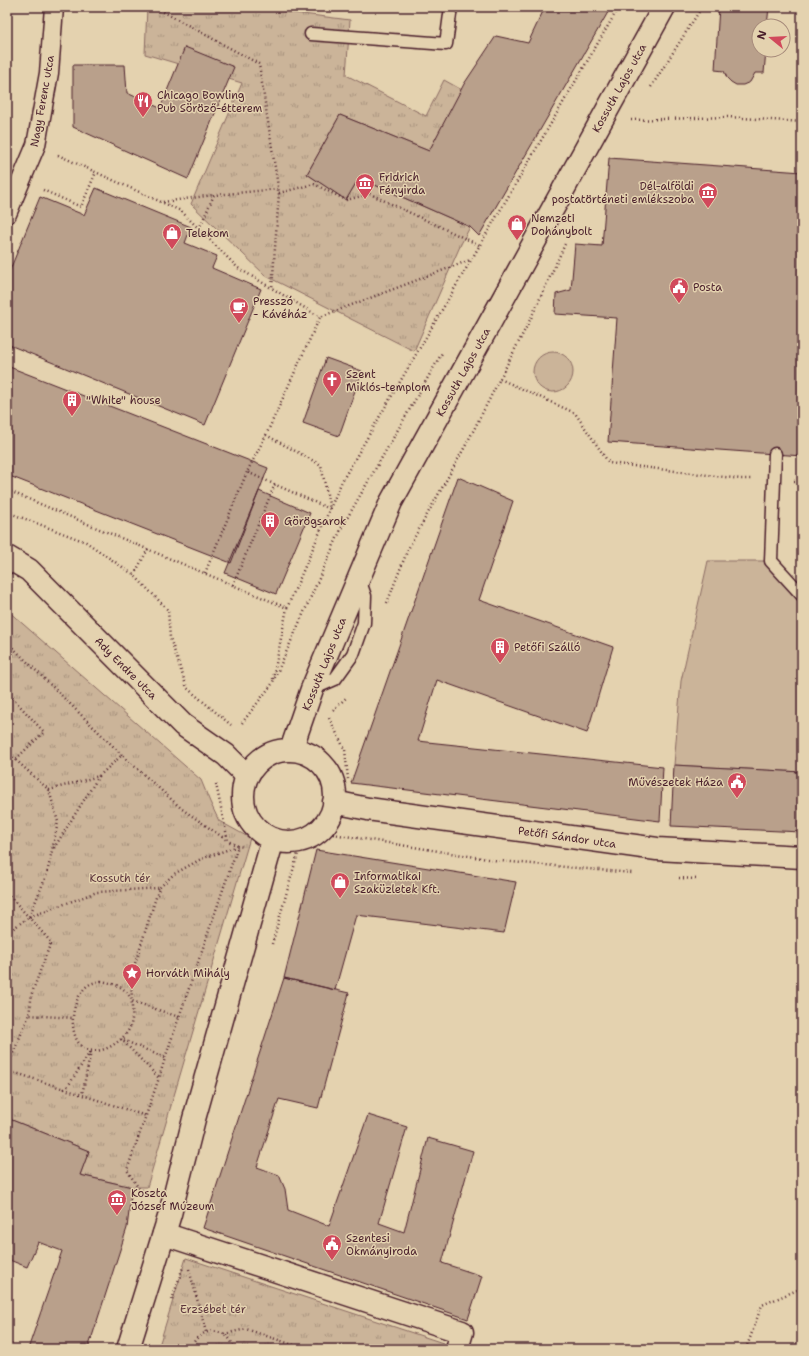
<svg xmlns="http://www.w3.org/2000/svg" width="809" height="1356" font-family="'Shantell Sans',sans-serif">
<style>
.green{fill:#cbb499;stroke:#8a6a62}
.park{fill:url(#park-tufts);stroke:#8a6a62}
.building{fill:#b9a08b;stroke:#4a1f2b}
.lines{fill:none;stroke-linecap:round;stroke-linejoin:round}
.service-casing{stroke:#4a1f2b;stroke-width:15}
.pedestrian-casing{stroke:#4a1f2b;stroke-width:21}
.minor-casing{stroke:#4a1f2b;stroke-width:25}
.tertiary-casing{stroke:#4a1f2b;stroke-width:25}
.path{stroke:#4a1f2b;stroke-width:2.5;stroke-dasharray:1 3;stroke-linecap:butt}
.service{stroke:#e4d2af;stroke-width:12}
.pedestrian{stroke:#e4d2af;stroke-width:18}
.minor{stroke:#e4d2af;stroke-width:22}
.tertiary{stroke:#e4d2af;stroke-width:22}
.labels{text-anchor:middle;stroke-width:3;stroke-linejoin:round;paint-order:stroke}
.street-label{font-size:11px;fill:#4a1f2b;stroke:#e4d2af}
.poi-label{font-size:11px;fill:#4a1f2b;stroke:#e4d2af;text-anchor:start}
.park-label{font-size:11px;fill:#5d353c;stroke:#e4d2af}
</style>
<defs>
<pattern id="park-tufts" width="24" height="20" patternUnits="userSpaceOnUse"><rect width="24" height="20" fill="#cbb499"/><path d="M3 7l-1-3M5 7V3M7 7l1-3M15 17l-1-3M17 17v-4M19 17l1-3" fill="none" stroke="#a7927d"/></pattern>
</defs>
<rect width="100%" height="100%" fill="#e4d2af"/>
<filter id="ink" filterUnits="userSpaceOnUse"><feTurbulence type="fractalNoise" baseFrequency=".025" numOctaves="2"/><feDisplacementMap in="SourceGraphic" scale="8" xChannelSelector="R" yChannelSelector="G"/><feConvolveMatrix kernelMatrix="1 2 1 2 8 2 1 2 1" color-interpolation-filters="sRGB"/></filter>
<g filter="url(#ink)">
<path class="green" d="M533 372a20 20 0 1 1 40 0a20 20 0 1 1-40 0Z
M 708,561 L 771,561 L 802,595 L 802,772 L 674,765 L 681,681 Z"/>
<path class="park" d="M 147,7 L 247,7 L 350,20 L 346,75 L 426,116 L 444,80 L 462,90 L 429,151 L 340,115 L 307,174 L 346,200 L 359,178 L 470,227 L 461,244 L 414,351 L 266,276 L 191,204 L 242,83 L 145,54 Z
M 7,610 L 201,780 L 210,802 L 219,821 L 250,838 L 147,1187 L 132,1187 L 80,1175 L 89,1151 L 7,1118 Z
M 186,1258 L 443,1343 L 441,1349 L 158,1349 Z"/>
<path class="building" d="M 545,7 L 611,7 L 479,236 L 470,227 L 359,178 L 346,200 L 307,174 L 340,115 L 429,151 L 464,84 L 496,36 L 528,43 Z
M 719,7 L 769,7 L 767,26 L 759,26 L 759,50 L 766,50 L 764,73 L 755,73 L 750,82 L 743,85 L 736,85 L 731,82 L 727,78 L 724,71 L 715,70 Z
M 185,47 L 234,67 L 188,179 L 73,127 L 73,65 L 125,65 L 127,93 L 160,108 Z
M 609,158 L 802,172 L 802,456 L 608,442 L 617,318 L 555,314 L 556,294 L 571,290 L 575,244 L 602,246 Z
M 96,188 L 191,227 L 185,243 L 217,256 L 212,268 L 261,289 L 205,425 L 7,344 L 7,277 L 40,197 L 84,215 Z
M 326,358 L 362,371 L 339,436 L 303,423 Z
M 7,366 L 268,468 L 231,563 L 7,475 Z
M 458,477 L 513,501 L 479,600 L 613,647 L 587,733 L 437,680 L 418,741 L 663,767 L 660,821 L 351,783 Z
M 259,491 L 310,513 L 276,594 L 225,573 Z
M 674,765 L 802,772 L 802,832 L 671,826 Z
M 316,850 L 516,882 L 504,933 L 356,915 L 335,990 L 284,978 Z
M 284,978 L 349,993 L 318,1108 L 279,1099 L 257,1167 L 279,1175 L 285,1189 L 288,1210 L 329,1226 L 368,1115 L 407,1127 L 379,1223 L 404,1232 L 428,1138 L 473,1151 L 442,1263 L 482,1276 L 468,1319 L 203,1228 Z
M 7,1118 L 89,1151 L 80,1175 L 132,1187 L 127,1228 L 88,1349 L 28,1349 L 62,1251 L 38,1242 L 27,1267 L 7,1259 Z"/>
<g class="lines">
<g class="service-casing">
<path id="service" d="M 311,34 L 446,44 L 451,7
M 775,454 L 771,561 L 802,595
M 312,689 L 335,679 L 353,654 L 364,623 L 365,596 L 359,579"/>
</g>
<g class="pedestrian-casing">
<path id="pedestrian" d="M 7,214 L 36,145 L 49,73 L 54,7"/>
</g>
<g class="minor-casing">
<path id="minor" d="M 7,557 L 29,570 L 183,725 L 226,755 L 247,776
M 164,1234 L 462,1332 L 457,1349"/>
</g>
<g class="tertiary-casing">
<path id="tertiary" d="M 291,750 L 312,689 L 391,502 L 664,7
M243 796a46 46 0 1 1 92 0a46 46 0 1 1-92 0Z
M 334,802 L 368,809 L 657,849 L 802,857
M 128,1349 L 170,1214 L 194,1119 L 273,839"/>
</g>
<path class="path" d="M 157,7 L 160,10 L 259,64 L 279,193 L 272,289
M 651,87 L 702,7
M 631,120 L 727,117 L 802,122
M 58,155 L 181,211 L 238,268 L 320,317
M 43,190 L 81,207 L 96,172
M 279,193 L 314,184 L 346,200 L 370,194 L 479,245
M 163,202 L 213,195
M 199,229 L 214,195 L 278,189
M 500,379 L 575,413 L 609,463 L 741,479 L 753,479
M 266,435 L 321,465 L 330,509 L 247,472 L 266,435 L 320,317 L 470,260
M 794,481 L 802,481
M 7,490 L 287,608 L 342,481 L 619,7
M 7,512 L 86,542 L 134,575
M 148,549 L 134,575 L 168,610 L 170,638 L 187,688 L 231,725
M 205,573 L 247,472
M 233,585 L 275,484
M 387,603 L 408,549 L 467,443 L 531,318 L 566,242
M 7,642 L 122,755
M 273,679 L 287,608
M 7,692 L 44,732 L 16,759
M 333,710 L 346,698
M 329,718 L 345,750 L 348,779
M 242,723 L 272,684 L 342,527 L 442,353
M 7,752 L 49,790 L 58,822 L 47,874 L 29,917
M 216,784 L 228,841 L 238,846 L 244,847
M 49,790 L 99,776 L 122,755 L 182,809 L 228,841
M 333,834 L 500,861 L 632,873
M 298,846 C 313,842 327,842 337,828
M 54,848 L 99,776
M 679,878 L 698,879
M 7,893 L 51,942 L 32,993 L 29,1015 L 73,1018
M 7,933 L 29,917 L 97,892 L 159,888
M 272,944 L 300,846
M 101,981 C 117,984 132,989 132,1008 C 133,1015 132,1025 128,1031 C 117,1048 86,1062 76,1038 C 69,1022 74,997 87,986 C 91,983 96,982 101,981 Z
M 165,1058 L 121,1039 L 159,1078 L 165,1058 L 238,846 L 201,859 L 174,874 L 159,888 L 131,976 L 132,1001 L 179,1017
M 7,1068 L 29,1015
M 7,1070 L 146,1116
M 64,1089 L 68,1086 L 91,1051 L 82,1095
M 150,1193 L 139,1189 L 127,1170 L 159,1078
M 189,1269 L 206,1332
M 172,1300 L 183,1267
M 224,1334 L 246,1329 L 305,1349
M 191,1349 C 197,1326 229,1325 234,1349
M 746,1349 L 762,1305 L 802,1288"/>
<use href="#service" class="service"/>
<use href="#pedestrian" class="pedestrian"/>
<use href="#minor" class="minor"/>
<use href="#tertiary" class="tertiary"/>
</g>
</g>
<defs>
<g id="restaurant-pin" transform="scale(1)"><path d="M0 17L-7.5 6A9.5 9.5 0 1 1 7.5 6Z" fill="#d1495b" stroke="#e4d2af"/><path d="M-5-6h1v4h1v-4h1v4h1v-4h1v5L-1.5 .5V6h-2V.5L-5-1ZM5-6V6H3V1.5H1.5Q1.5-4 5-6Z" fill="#fff"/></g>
<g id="museum-pin" transform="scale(1)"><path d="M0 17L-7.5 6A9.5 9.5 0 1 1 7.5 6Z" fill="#d1495b" stroke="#e4d2af"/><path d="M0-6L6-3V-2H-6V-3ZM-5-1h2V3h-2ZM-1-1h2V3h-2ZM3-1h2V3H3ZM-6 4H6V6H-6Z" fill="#fff"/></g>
<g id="shop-pin" transform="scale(1)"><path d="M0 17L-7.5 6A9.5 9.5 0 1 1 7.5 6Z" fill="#d1495b" stroke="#e4d2af"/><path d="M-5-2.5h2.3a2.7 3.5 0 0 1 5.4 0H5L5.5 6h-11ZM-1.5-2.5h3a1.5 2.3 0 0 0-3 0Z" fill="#fff"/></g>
<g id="civic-pin" transform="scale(1)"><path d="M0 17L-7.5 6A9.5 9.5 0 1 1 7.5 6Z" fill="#d1495b" stroke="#e4d2af"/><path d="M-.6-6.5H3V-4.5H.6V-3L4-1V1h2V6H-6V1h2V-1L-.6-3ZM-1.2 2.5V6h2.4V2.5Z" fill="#fff"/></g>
<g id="cafe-pin" transform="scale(1)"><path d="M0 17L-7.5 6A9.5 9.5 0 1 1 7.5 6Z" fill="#d1495b" stroke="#e4d2af"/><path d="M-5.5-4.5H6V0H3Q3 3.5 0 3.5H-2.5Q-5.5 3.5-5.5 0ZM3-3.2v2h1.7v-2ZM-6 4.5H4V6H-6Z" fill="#fff"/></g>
<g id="church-pin" transform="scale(1)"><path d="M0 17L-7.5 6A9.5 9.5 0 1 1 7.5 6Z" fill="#d1495b" stroke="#e4d2af"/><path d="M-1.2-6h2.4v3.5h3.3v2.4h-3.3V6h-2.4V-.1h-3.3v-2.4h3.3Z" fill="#fff"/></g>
<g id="building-pin" transform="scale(1)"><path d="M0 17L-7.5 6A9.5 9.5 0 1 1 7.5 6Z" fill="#d1495b" stroke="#e4d2af"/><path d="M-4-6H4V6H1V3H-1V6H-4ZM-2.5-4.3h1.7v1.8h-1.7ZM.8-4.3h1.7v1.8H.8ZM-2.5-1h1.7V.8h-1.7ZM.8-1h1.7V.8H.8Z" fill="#fff"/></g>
<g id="sight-pin" transform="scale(1)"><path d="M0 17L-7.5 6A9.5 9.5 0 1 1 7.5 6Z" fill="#d1495b" stroke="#e4d2af"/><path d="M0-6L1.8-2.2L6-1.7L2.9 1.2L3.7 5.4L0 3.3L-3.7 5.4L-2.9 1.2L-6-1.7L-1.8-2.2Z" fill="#fff"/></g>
</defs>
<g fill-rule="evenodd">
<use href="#restaurant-pin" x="143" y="101"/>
<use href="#museum-pin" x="365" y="183"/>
<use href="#museum-pin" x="708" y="192"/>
<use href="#shop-pin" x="517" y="224"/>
<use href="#shop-pin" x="172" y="233"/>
<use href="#civic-pin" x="679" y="287"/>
<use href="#cafe-pin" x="239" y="307"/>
<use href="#church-pin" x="332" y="380"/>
<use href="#building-pin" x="72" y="400"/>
<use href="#building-pin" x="270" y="521"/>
<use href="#building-pin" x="500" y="647"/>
<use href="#civic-pin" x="737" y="782"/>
<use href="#shop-pin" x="340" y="882"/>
<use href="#sight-pin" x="132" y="973"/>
<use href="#museum-pin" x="117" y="1199"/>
<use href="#civic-pin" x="332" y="1244"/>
</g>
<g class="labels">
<g class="street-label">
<text transform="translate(619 88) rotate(-61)" y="4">Kossuth Lajos utca</text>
<text transform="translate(42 101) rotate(-80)" y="4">Nagy Ferenc utca</text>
<text transform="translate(463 372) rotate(-61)" y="4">Kossuth Lajos utca</text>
<text transform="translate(324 664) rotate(-68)" y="4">Kossuth Lajos utca</text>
<text transform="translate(126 668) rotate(45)" y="4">Ady Endre utca</text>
<text transform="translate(567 837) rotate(8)" y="4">Petőfi Sándor utca</text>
</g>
<g class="poi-label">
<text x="157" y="99">Chicago Bowling<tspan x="157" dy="13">Pub Söröző-étterem</tspan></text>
<text x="379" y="181">Fridrich<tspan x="379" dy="13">Fényirda</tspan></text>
<text x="694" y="190" text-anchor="end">Dél-alföldi<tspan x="694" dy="13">postatörténeti emlékszoba</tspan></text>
<text x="531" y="222">Nemzeti<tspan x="531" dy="13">Dohánybolt</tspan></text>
<text x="186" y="237">Telekom</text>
<text x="693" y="291">Posta</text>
<text x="253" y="305">Presszó<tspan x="253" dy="13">- Kávéház</tspan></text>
<text x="346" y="378">Szent<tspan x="346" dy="13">Miklós-templom</tspan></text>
<text x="86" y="404">"White" house</text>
<text x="284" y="525">Görögsarok</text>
<text x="514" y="651">Petőfi Szálló</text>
<text x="723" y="786" text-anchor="end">Művészetek Háza</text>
<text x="354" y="880">Informatikai<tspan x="354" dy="13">Szaküzletek Kft.</tspan></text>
<text x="146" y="977">Horváth Mihály</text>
<text x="131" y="1197">Koszta<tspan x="131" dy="13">József Múzeum</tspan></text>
<text x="346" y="1242">Szentesi<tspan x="346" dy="13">Okmányiroda</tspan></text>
</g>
<g class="park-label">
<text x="120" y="882">Kossuth tér</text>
<text x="213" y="1313">Erzsébet tér</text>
</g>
</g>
<rect width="809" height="1356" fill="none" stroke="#e4d2af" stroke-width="24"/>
<rect x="12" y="12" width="785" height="1332" fill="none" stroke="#4a1f2b" stroke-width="1.5" filter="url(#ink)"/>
<g transform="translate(771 38) rotate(288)"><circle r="19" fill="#e4d2af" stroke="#a68a7a"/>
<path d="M0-3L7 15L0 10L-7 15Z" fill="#d1495b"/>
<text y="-6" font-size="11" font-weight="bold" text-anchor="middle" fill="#4a1f2b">N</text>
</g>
</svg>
